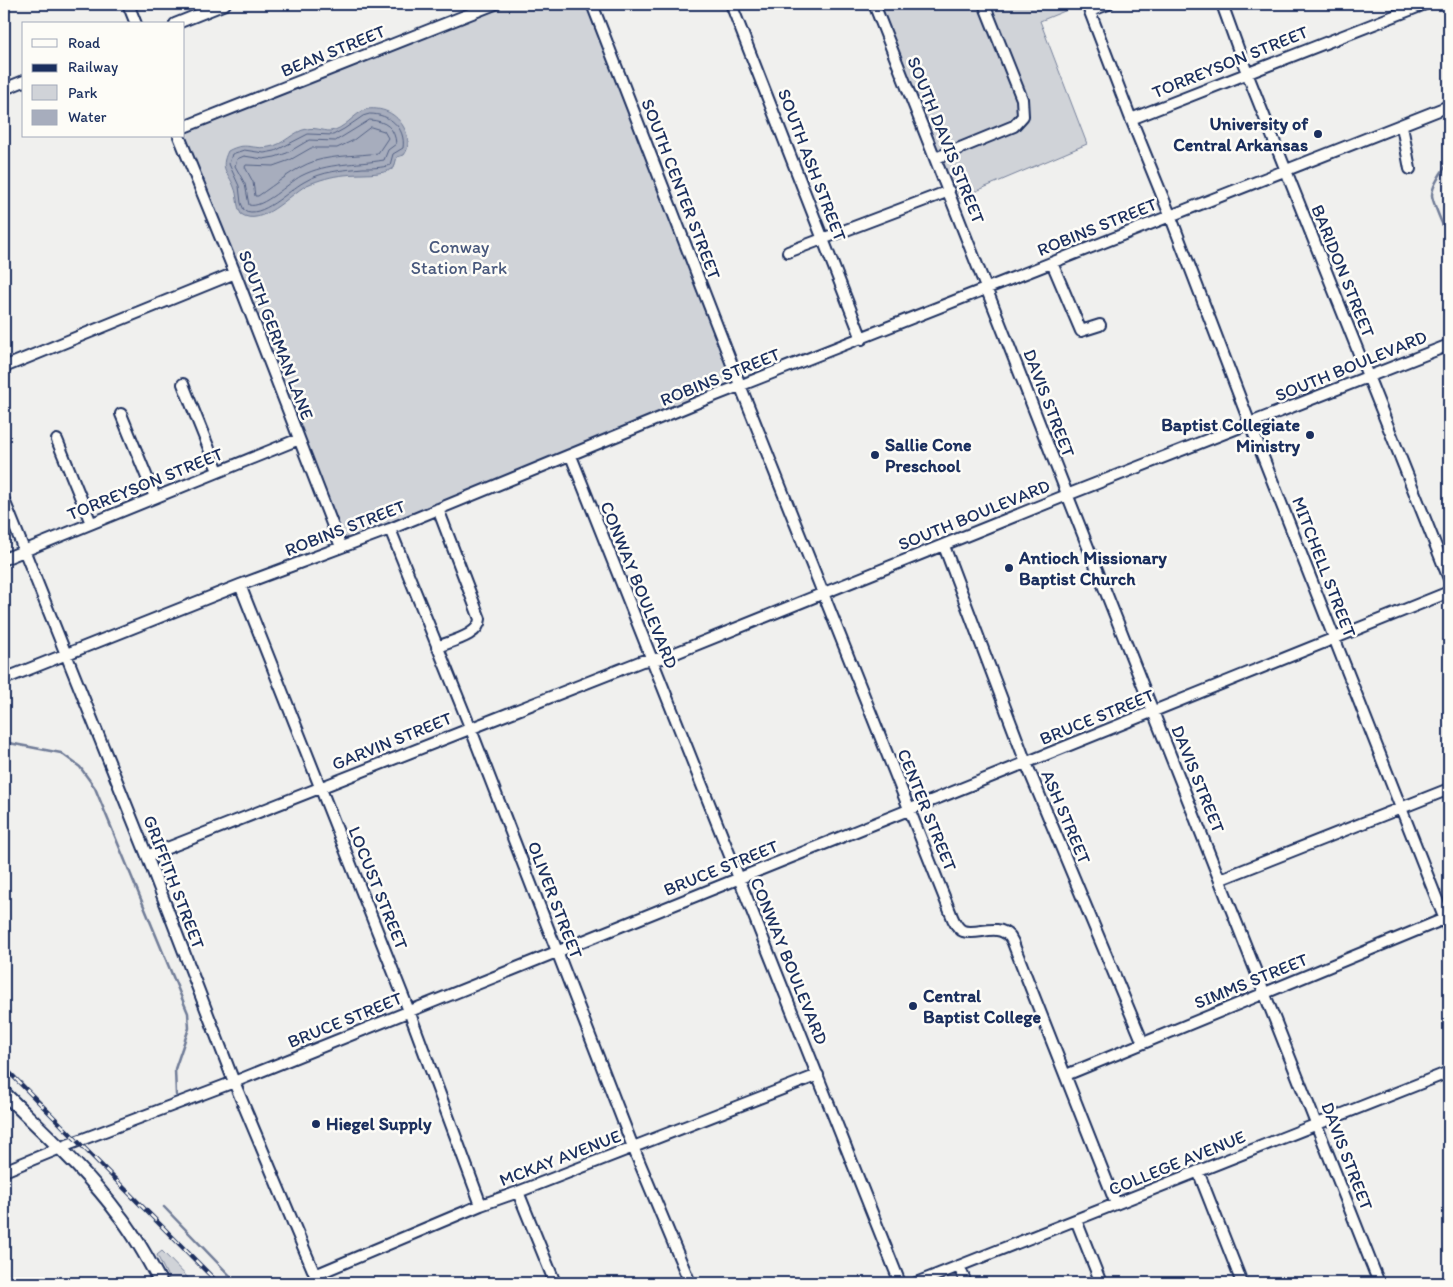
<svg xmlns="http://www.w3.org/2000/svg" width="1453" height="1287" font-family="Itim,sans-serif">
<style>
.green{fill:#d0d3d8;stroke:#76819b}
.water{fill:#a7adbd;stroke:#6f7b97}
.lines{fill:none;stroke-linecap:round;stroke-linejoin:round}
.shore{stroke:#536184;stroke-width:1}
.stream{stroke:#6f7b97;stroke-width:2.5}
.minor-casing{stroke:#1b2f5e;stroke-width:14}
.major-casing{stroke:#1b2f5e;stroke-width:16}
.minor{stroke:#fdfcf7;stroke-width:10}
.major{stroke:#fdfcf7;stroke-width:12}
.rail-casing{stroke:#1b2f5e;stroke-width:4.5}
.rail{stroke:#fdfcf7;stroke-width:2.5;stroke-dasharray:8;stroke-linecap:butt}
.poi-dot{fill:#1b2f5e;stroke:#fdfcf7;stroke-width:2}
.labels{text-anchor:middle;stroke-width:5;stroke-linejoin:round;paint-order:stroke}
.street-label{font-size:18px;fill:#1b2f5e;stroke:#fdfcf7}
.poi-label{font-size:18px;font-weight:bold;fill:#1b2f5e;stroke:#fdfcf7;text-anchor:start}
.park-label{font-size:18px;fill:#48587c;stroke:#fdfcf7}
</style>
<rect width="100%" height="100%" fill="#f0f0ee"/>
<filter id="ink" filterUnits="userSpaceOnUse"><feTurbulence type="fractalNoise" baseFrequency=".02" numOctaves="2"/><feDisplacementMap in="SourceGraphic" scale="10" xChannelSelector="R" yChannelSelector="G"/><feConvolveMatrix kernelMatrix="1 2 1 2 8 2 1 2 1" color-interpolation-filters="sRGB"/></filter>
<g filter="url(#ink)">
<path class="green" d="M 508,4 L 586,4 L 735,379 L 735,383 L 730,387 L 350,538 L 341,536 L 185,138 L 185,133 Z
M 877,4 L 979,4 L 1019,105 L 1017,115 L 1011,124 L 945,150 L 938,149 L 934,145 Z
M 988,4 L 1082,4 L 1040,21 L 1087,144 L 955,200 L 943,167 L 943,164 L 947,159 L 1018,130 L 1024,122 Z
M 162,1251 L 193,1283 L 171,1283 L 157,1255 Z"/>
<path class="water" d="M 367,109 C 385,107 399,115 406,132 C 409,141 409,148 404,155 L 397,157 L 394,168 C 383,176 358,173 344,175 C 332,176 319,180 307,185 C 289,195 261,228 241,214 C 236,205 238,196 234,187 C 228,171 219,170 228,151 C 246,141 252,150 269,147 C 284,145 293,131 307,129 C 315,127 323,131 330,131 C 344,130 354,113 367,109 Z"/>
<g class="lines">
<path class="shore" d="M 370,114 C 389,114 406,127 403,148 L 393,154 L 390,165 C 382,168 372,168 363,168 C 343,170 322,171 304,182 C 289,190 261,220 244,210 L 241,203 L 239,186 L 229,164 L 232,154 L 244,150 L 264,153 L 275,151 L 308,134 L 333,135 L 344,129 L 363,116 Z
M 370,120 C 386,121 395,128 396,144 L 388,150 L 384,160 C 356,165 328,162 301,176 C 288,183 263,209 249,205 L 245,184 L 235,166 L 237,159 L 244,156 L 263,159 L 275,157 L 287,153 L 309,140 L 335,141 Z
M 371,127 L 384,131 L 388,138 L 378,153 C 357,156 336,155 315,161 C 294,168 276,184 258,196 L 255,196 L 253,182 L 245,167 L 246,165 L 273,166 L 290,160 L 311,148 L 337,148 L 352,141 Z"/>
<path class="stream" d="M 1449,163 C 1443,169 1432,186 1432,195 C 1432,202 1446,232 1449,240
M 1449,521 C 1443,532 1445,538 1449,549
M 4,742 L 61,753 L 80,767 L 95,788 L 188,1013 L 189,1028 L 175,1069 L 176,1095
M 164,1207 L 237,1283"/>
<g class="minor-casing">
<path id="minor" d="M 128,4 L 136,24
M 592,4 L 740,385 L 953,919 C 955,923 958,929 963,931 C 978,936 997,922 1010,937 C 1012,940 1014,944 1015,948 L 1116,1204
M 731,4 L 862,339
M 874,4 C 940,168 1004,334 1069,499 C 1173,760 1277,1021 1379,1283
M 1087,4 L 1131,119 L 1170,215 L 1250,424 L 1449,930
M 1222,4 L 1247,73 L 1449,579
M 1090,11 L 1108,4
M 175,24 L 225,4
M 4,89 L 24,81
M 1131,119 L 1425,4
M 1402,126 L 1410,169
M 184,127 L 495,4
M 179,136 L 235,273 L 341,547
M 936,158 L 1014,126 L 1023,116 L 1022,99 L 984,4
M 788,252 L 949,191
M 1052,263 L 1081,331 L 1100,325
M 4,367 L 235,273
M 183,384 L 218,471
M 121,414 L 155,497
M 57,440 L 91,523
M 571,456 L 900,1283
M 4,500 L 147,856 L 234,1082 L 315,1275 L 481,1205 L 518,1192 L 818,1075
M 390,529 L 470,727 L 633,1147 L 690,1283
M 944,546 L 1026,763 L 1143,1043
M 4,559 L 299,439
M 240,585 L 409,1011 L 481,1205
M 437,647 C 451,641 479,636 480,619 L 438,509
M 4,679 L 240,585 L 390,529 L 696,403 L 1449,106
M 147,856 L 642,661 L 663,658 L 1067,495 L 1449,345
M 1221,879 L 1449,789
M 1066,1075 L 1449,917
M 4,1171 L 70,1144 L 234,1082 L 1449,592
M 1198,1171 L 1242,1283
M 518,1192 L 555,1283
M 1076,1220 L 1101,1283
M 959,1266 L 966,1283
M 916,1283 L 1449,1072"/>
</g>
<g class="major-casing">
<path id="major" d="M 4,1093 C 43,1132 86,1170 119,1215 C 136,1236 148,1260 161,1283"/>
</g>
<use href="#minor" class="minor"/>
<use href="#major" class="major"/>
<g class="rail-casing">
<path id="rail" d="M 4,1067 L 218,1283"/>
</g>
<use href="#rail" class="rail"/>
</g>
</g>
<g class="poi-dot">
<circle cx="1318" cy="134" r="5"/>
<circle cx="1310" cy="435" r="5"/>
<circle cx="875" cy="455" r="5"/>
<circle cx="1009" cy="568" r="5"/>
<circle cx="913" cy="1006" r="5"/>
<circle cx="316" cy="1124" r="5"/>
</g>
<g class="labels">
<g class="street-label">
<text transform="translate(333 51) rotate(-22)" y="6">BEAN STREET</text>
<text transform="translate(1230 62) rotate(-22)" y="6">TORREYSON STREET</text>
<text transform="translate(946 140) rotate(68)" y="6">SOUTH DAVIS STREET</text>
<text transform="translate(812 165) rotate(69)" y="6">SOUTH ASH STREET</text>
<text transform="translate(681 189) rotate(69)" y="6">SOUTH CENTER STREET</text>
<text transform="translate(1097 227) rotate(-22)" y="6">ROBINS STREET</text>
<text transform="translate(1343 271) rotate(68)" y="6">BARIDON STREET</text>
<text transform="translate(276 335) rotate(69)" y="6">SOUTH GERMAN LANE</text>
<text transform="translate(1351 366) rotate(-22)" y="6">SOUTH BOULEVARD</text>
<text transform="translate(720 377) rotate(-22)" y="6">ROBINS STREET</text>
<text transform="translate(1049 403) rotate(69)" y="6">DAVIS STREET</text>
<text transform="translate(145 484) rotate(-22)" y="6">TORREYSON STREET</text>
<text transform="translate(974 515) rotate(-22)" y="6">SOUTH BOULEVARD</text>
<text transform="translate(345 528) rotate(-21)" y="6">ROBINS STREET</text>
<text transform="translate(1324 567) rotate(69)" y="6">MITCHELL STREET</text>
<text transform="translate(639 585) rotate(68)" y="6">CONWAY BOULEVARD</text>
<text transform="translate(1097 717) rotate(-22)" y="6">BRUCE STREET</text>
<text transform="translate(392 741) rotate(-22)" y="6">GARVIN STREET</text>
<text transform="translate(1198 779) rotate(68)" y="6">DAVIS STREET</text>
<text transform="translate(927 810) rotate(68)" y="6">CENTER STREET</text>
<text transform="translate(1066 817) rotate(67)" y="6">ASH STREET</text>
<text transform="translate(721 868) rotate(-22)" y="6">BRUCE STREET</text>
<text transform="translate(174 882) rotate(69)" y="6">GRIFFITH STREET</text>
<text transform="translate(378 888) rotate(68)" y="6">LOCUST STREET</text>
<text transform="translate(555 900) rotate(69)" y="6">OLIVER STREET</text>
<text transform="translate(789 961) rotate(68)" y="6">CONWAY BOULEVARD</text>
<text transform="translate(1251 981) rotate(-22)" y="6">SIMMS STREET</text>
<text transform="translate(345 1020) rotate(-22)" y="6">BRUCE STREET</text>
<text transform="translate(1347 1156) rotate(69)" y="6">DAVIS STREET</text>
<text transform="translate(560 1158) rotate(-21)" y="6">MCKAY AVENUE</text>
<text transform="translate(1177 1163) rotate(-22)" y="6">COLLEGE AVENUE</text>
</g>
<g class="poi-label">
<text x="1308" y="130" text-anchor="end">University of<tspan x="1308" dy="21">Central Arkansas</tspan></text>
<text x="1300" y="431" text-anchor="end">Baptist Collegiate<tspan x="1300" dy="21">Ministry</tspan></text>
<text x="885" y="451">Sallie Cone<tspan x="885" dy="21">Preschool</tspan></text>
<text x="1019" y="564">Antioch Missionary<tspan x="1019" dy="21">Baptist Church</tspan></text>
<text x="923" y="1002">Central<tspan x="923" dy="21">Baptist College</tspan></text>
<text x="326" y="1130">Hiegel Supply</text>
</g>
<g class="park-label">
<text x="459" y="253">Conway<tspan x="459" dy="21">Station Park</tspan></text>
</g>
</g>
<rect width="1453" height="1287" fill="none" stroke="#fdfcf7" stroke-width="20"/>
<rect x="10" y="10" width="1433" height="1267" fill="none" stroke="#1b2f5e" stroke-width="2" filter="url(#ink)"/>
<rect x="22" y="22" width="162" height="115" fill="#fdfcf7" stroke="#a3aaba"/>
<rect x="32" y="39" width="25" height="8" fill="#fdfcf7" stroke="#a3aaba"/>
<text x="68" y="48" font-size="15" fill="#1b2f5e">Road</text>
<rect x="32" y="64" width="25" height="8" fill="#1b2f5e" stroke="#a3aaba"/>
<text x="68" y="72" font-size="15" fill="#1b2f5e">Railway</text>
<rect x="32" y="85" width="25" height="15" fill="#d0d3d8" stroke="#a3aaba"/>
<text x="68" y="98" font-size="15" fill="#1b2f5e">Park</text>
<rect x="32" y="110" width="25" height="15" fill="#a7adbd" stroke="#a3aaba"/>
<text x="68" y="122" font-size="15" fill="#1b2f5e">Water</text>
</svg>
